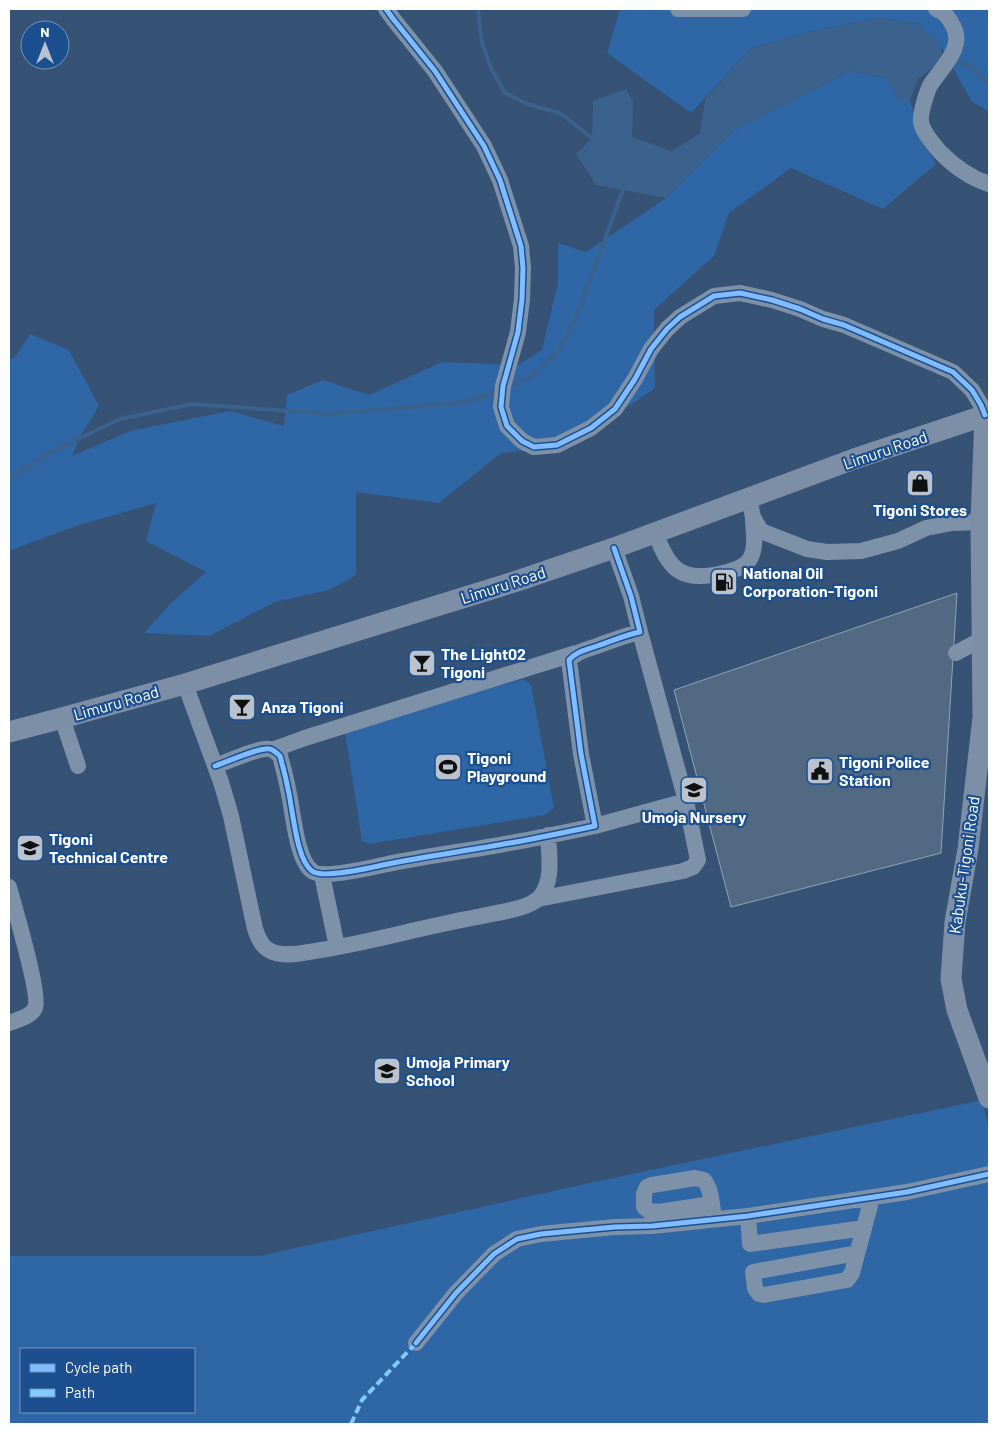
<svg xmlns="http://www.w3.org/2000/svg" width="998" height="1433" font-family="Barlow,sans-serif">
<style>
.green{fill:#2f66a5;fill-rule:evenodd}
.water{fill:#3b618d}
.lines{fill:none;stroke-linecap:round;stroke-linejoin:round}
.stream{stroke:#3b618d;stroke-width:4}
.building{fill:#526984;stroke:#92a2b6}
.minor{stroke:#7d92a8;stroke-width:16}
.major{stroke:#7d8ea7;stroke-width:21}
.quiet{stroke:#80caff;stroke-width:4;stroke-dasharray:8 4;stroke-linecap:butt}
.cycleway-casing{stroke:#1b4f8f;stroke-width:8}
.cycleway{stroke:#80bcff;stroke-width:5}
.labels{text-anchor:middle;stroke-width:4.5;stroke-linejoin:round;paint-order:stroke}
.street-label{font-size:16px;fill:#fff;stroke:#1b4f8f}
.poi-label{font-size:16px;font-weight:bold;fill:#fff;stroke:#1b4f8f;text-anchor:start}
</style>
<rect width="100%" height="100%" fill="#365274"/>
<path class="green" d="M 620,9 L 989,9 L 989,111 L 972,102 L 942,48 L 919,24 L 880,18 L 813,31 L 751,48 L 691,113 L 607,53 Z
M 850,71 L 886,78 L 899,101 L 910,101 L 921,137 L 936,164 L 883,209 L 791,168 L 729,213 L 714,256 L 654,310 L 655,388 L 571,446 L 501,453 L 439,503 L 356,492 L 356,575 L 329,590 L 275,602 L 209,636 L 144,633 L 172,602 L 206,572 L 146,541 L 156,503 L 76,526 L 9,551 L 9,360 L 15,357 L 30,334 L 69,350 L 99,406 L 80,437 L 72,456 L 130,431 L 230,411 L 284,426 L 287,395 L 323,380 L 369,395 L 442,362 L 518,365 L 542,350 L 558,282 L 558,243 L 586,252 L 666,198 L 733,131 Z
M 524,679 L 531,685 L 554,808 L 545,815 L 369,844 L 362,841 L 344,726 Z
M 982,1100 L 989,1129 L 989,1424 L 9,1424 L 9,1256 L 259,1256 L 599,1181 ZM 21,1349 L 194,1349 L 194,1412 L 21,1412 Z"/>
<path class="water" d="M 880,18 L 919,24 L 942,48 L 941,61 L 918,79 L 910,101 L 899,101 L 886,78 L 850,71 L 733,131 L 666,198 L 596,185 L 576,154 L 592,138 L 593,101 L 626,89 L 633,101 L 632,137 L 672,151 L 700,133 L 705,99 L 751,48 L 813,31 Z"/>
<g class="lines">
<path class="stream" d="M 478,9 L 482,43 L 492,70 L 505,93 L 530,105 L 560,113 L 592,138
M 958,62 L 970,66 L 989,85
M 508,386 L 527,379 L 558,352 L 577,315 L 623,190
M 9,479 L 47,454 L 120,419 L 192,404 L 331,414 L 466,402 L 499,390"/>
</g>
<path class="building" d="M 957,593 L 941,853 L 731,907 L 674,690 Z"/>
<g class="lines">
<path class="minor" d="M 386,9 L 394,20 L 435,71 L 484,146 L 500,180 L 521,246 L 523,268 L 522,299 L 518,332 L 503,386 L 501,407 L 507,426 L 522,441 L 534,447 L 557,445 L 591,428 L 615,409 L 635,379 L 651,349 L 667,329 L 680,317 L 714,296 L 740,293 L 772,300 L 800,309 L 823,319 L 844,325 L 872,337 L 953,372 L 972,390 L 981,405 L 985,415
M 678,9 L 743,9
M 936,9 C 945,13 947,15 952,24 C 966,46 943,66 931,84 C 927,90 920,114 921,121 C 922,132 934,145 941,153 C 955,167 970,178 989,184
M 749,499 L 753,517 L 761,531 L 807,549 L 827,552 L 861,551 L 898,541 L 926,528 L 952,523 L 981,522
M 655,532 C 669,570 681,583 723,573 C 732,571 745,567 750,559 C 757,547 753,531 753,517
M 956,653 L 982,639
M 185,684 L 221,782 L 231,816 L 255,929 C 259,940 263,950 276,953 C 290,957 307,952 321,950 C 365,943 408,931 452,922 C 474,917 497,914 519,908 C 526,906 534,903 539,898 C 554,882 549,855 548,835
M 62,718 L 78,766
M 272,750 L 305,738 L 576,653
M 215,766 C 227,762 259,747 270,749 C 274,750 277,753 280,756 C 283,767 286,778 288,789 C 293,810 296,859 312,871 C 322,879 369,868 383,865 C 425,856 467,851 510,843 C 538,838 567,832 595,826 L 581,754 L 569,660 C 577,651 586,650 597,646 C 612,641 625,635 640,632 L 631,596 L 614,548
M 595,826 L 686,801 L 640,632
M 322,875 L 337,947
M 9,887 C 14,906 41,996 35,1008 C 31,1017 17,1020 9,1023
M 538,899 L 683,871 L 693,867 L 698,860 L 686,801
M 711,1204 L 659,1212 L 649,1211 L 644,1207 L 644,1194 L 647,1187 L 652,1185 L 695,1178 L 704,1180 C 712,1189 712,1207 714,1219
M 748,1216 L 750,1244 L 864,1228
M 857,1253 L 753,1272 L 755,1288 L 759,1294 L 764,1295 L 847,1280 L 852,1273 L 872,1198
M 416,1343 L 456,1293 L 494,1254 L 517,1239 L 541,1234 L 572,1231 L 615,1227 L 652,1226 L 748,1216 L 907,1192 L 989,1174"/>
<path class="major" d="M 985,415 L 981,522 L 983,717 L 968,849 L 955,922 L 951,979 L 957,1010 L 989,1098
M 9,732 L 62,718 L 185,684 L 517,581 L 614,548 L 854,459 L 989,414"/>
<path class="quiet" d="M 351,1424 L 362,1400 L 416,1343"/>
<g class="cycleway-casing">
<path id="cycleway" d="M 386,9 L 394,20 L 435,71 L 484,146 L 500,180 L 521,246 L 523,268 L 522,299 L 518,332 L 503,386 L 501,407 L 507,426 L 522,441 L 534,447 L 557,445 L 591,428 L 615,409 L 635,379 L 651,349 L 667,329 L 680,317 L 714,296 L 740,293 L 772,300 L 800,309 L 823,319 L 844,325 L 872,337 L 953,372 L 972,390 L 981,405 L 985,415
M 215,766 C 227,762 259,747 270,749 C 274,750 277,753 280,756 C 283,767 286,778 288,789 C 293,810 296,859 312,871 C 322,879 369,868 383,865 C 425,856 467,851 510,843 C 538,838 567,832 595,826 L 581,754 L 569,660 C 577,651 586,650 597,646 C 612,641 625,635 640,632 L 631,596 L 614,548
M 416,1343 L 456,1293 L 494,1254 L 517,1239 L 541,1234 L 572,1231 L 615,1227 L 652,1226 L 748,1216 L 907,1192 L 989,1174"/>
</g>
<use href="#cycleway" class="cycleway"/>
</g>
<defs>
<g id="shop-square" transform="scale(1.4375)"><rect x="-9" y="-9" width="18" height="18" rx="4" fill="#b9c2ce" stroke="#1b4f8f"/><path d="M-5-2.5h2.3a2.7 3.5 0 0 1 5.4 0H5L5.5 6h-11ZM-1.5-2.5h3a1.5 2.3 0 0 0-3 0Z" fill="#111"/></g>
<g id="fuel-square" transform="scale(1.4375)"><rect x="-9" y="-9" width="18" height="18" rx="4" fill="#b9c2ce" stroke="#1b4f8f"/><path d="M-5.5-6h7V0h2V4h1.3V-2.5L3-4.5l.8-.8L6-3V5H2.5V1h-1V6h-7ZM-4.2-4.7v3.2H.2V-4.7Z" fill="#111"/></g>
<g id="bar-square" transform="scale(1.4375)"><rect x="-9" y="-9" width="18" height="18" rx="4" fill="#b9c2ce" stroke="#1b4f8f"/><path d="M-6-5H6L.8 .8V4.5H3.5V6h-7V4.5H-.8V.8Z" fill="#111"/></g>
<g id="stadium-square" transform="scale(1.4375)"><rect x="-9" y="-9" width="18" height="18" rx="4" fill="#b9c2ce" stroke="#1b4f8f"/><path d="M0-5a6.5 5 0 1 0 0 10a6.5 5 0 1 0 0-10ZM-3.5-1.8h7v3.6h-7Z" fill="#111"/></g>
<g id="civic-square" transform="scale(1.4375)"><rect x="-9" y="-9" width="18" height="18" rx="4" fill="#b9c2ce" stroke="#1b4f8f"/><path d="M-.6-6.5H3V-4.5H.6V-3L4-1V1h2V6H-6V1h2V-1L-.6-3ZM-1.2 2.5V6h2.4V2.5Z" fill="#111"/></g>
<g id="school-square" transform="scale(1.4375)"><rect x="-9" y="-9" width="18" height="18" rx="4" fill="#b9c2ce" stroke="#1b4f8f"/><path d="M0-5L7-2L0 1L-7-2ZM-4 1L0 2.5L4 1V4Q0 6-4 4Z" fill="#111"/></g>
<g id="university-square" transform="scale(1.4375)"><rect x="-9" y="-9" width="18" height="18" rx="4" fill="#b9c2ce" stroke="#1b4f8f"/><path d="M0-5L7-2L0 1L-7-2ZM-4 1L0 2.5L4 1V4Q0 6-4 4Z" fill="#111"/></g>
</defs>
<g fill-rule="evenodd">
<use href="#shop-square" x="920" y="483"/>
<use href="#fuel-square" x="724" y="582"/>
<use href="#bar-square" x="422" y="663"/>
<use href="#bar-square" x="242" y="707"/>
<use href="#stadium-square" x="448" y="767"/>
<use href="#civic-square" x="820" y="771"/>
<use href="#school-square" x="694" y="790"/>
<use href="#university-square" x="30" y="848"/>
<use href="#school-square" x="387" y="1071"/>
</g>
<g class="labels">
<g class="street-label">
<text transform="translate(885 450) rotate(-19)" y="6">Limuru Road</text>
<text transform="translate(503 585) rotate(-18)" y="6">Limuru Road</text>
<text transform="translate(116 703) rotate(-16)" y="6">Limuru Road</text>
<text transform="translate(964 865) rotate(-82)" y="6">Kabuku-Tigoni Road</text>
</g>
<g class="poi-label">
<text x="920" y="516" text-anchor="middle">Tigoni Stores</text>
<text x="743" y="579">National Oil<tspan x="743" dy="18">Corporation-Tigoni</tspan></text>
<text x="441" y="660">The Light02<tspan x="441" dy="18">Tigoni</tspan></text>
<text x="261" y="713">Anza Tigoni</text>
<text x="467" y="764">Tigoni<tspan x="467" dy="18">Playground</tspan></text>
<text x="839" y="768">Tigoni Police<tspan x="839" dy="18">Station</tspan></text>
<text x="694" y="823" text-anchor="middle">Umoja Nursery</text>
<text x="49" y="845">Tigoni<tspan x="49" dy="18">Technical Centre</tspan></text>
<text x="406" y="1068">Umoja Primary<tspan x="406" dy="18">School</tspan></text>
</g>
</g>
<rect width="998" height="1433" fill="none" stroke="#ffffff" stroke-width="20"/>
<rect x="20" y="1348" width="175" height="65" fill="#1b4f8f" stroke="#7695bc"/>
<rect x="30" y="1364" width="25" height="8" fill="#80bcff" stroke="#7695bc"/>
<text x="65" y="1373" font-size="15" fill="#ffffff">Cycle path</text>
<rect x="30" y="1389" width="25" height="8" fill="#80caff" stroke="#7695bc"/>
<text x="65" y="1398" font-size="15" fill="#ffffff">Path</text>
<g transform="translate(45 45)"><circle r="24" fill="#1b4f8f" stroke="#7695bc"/>
<path d="M0-4L9 19L0 12L-9 19Z" fill="#b9c2ce"/>
<text y="-8" font-size="14" font-weight="bold" text-anchor="middle" fill="#ffffff">N</text>
</g>
</svg>
